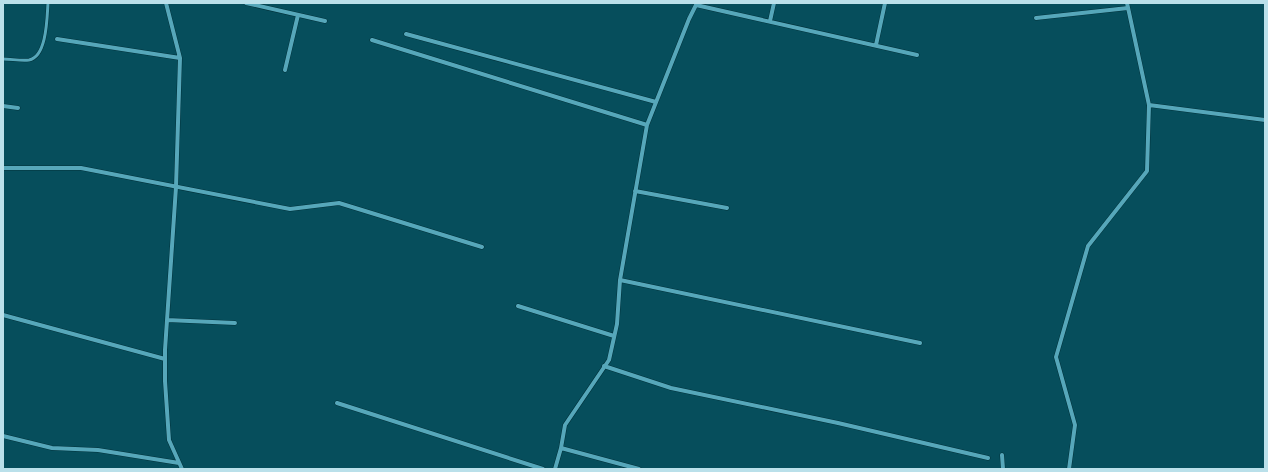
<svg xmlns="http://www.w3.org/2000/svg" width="1268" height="472" font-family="Raleway,sans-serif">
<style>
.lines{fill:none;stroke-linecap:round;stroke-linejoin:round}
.lane-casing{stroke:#02323b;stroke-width:4}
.street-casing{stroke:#02323b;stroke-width:5}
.lane{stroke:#56a7ba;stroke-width:3}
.street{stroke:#56a7ba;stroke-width:4}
</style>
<rect width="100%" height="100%" fill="#064e5c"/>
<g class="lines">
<g class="lane-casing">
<path id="lane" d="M 3,59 C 11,59 21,61 29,60 C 47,57 47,17 48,3"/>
</g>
<g class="street-casing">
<path id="street" d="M 166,3 L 180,58 L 176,187 L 165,350 L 165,381 L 169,440 L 182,469
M 246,3 L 325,21
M 696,5 L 917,55
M 1036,18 L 1128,8
M 770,21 L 774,3
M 406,34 L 656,102
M 57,39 L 180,58
M 372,40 L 647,125
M 876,45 L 885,3
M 285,70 L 298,15
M 1149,105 L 1265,120
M 3,106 L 18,108
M 3,168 L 81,168 L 290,209 L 339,203 L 482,247
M 635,191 L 727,208
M 620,280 L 920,343
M 518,306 L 614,336
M 3,315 L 165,359
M 167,320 L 235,323
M 604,366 L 671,388 L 838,423 L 988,458
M 337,403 L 543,469
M 3,436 L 52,448 L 98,450 L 179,463
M 561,448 L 639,469
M 1002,455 L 1003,469
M 555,469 L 561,448 L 565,425 L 609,360 L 617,324 L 620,280 L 647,125 L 689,19 L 697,3
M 1069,469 L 1075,425 L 1056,357 L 1088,246 L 1147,171 L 1149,105 L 1127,3"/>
</g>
<use href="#lane" class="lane"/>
<use href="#street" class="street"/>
</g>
<rect width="1268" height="472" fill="none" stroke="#bae0ea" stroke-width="8"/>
</svg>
